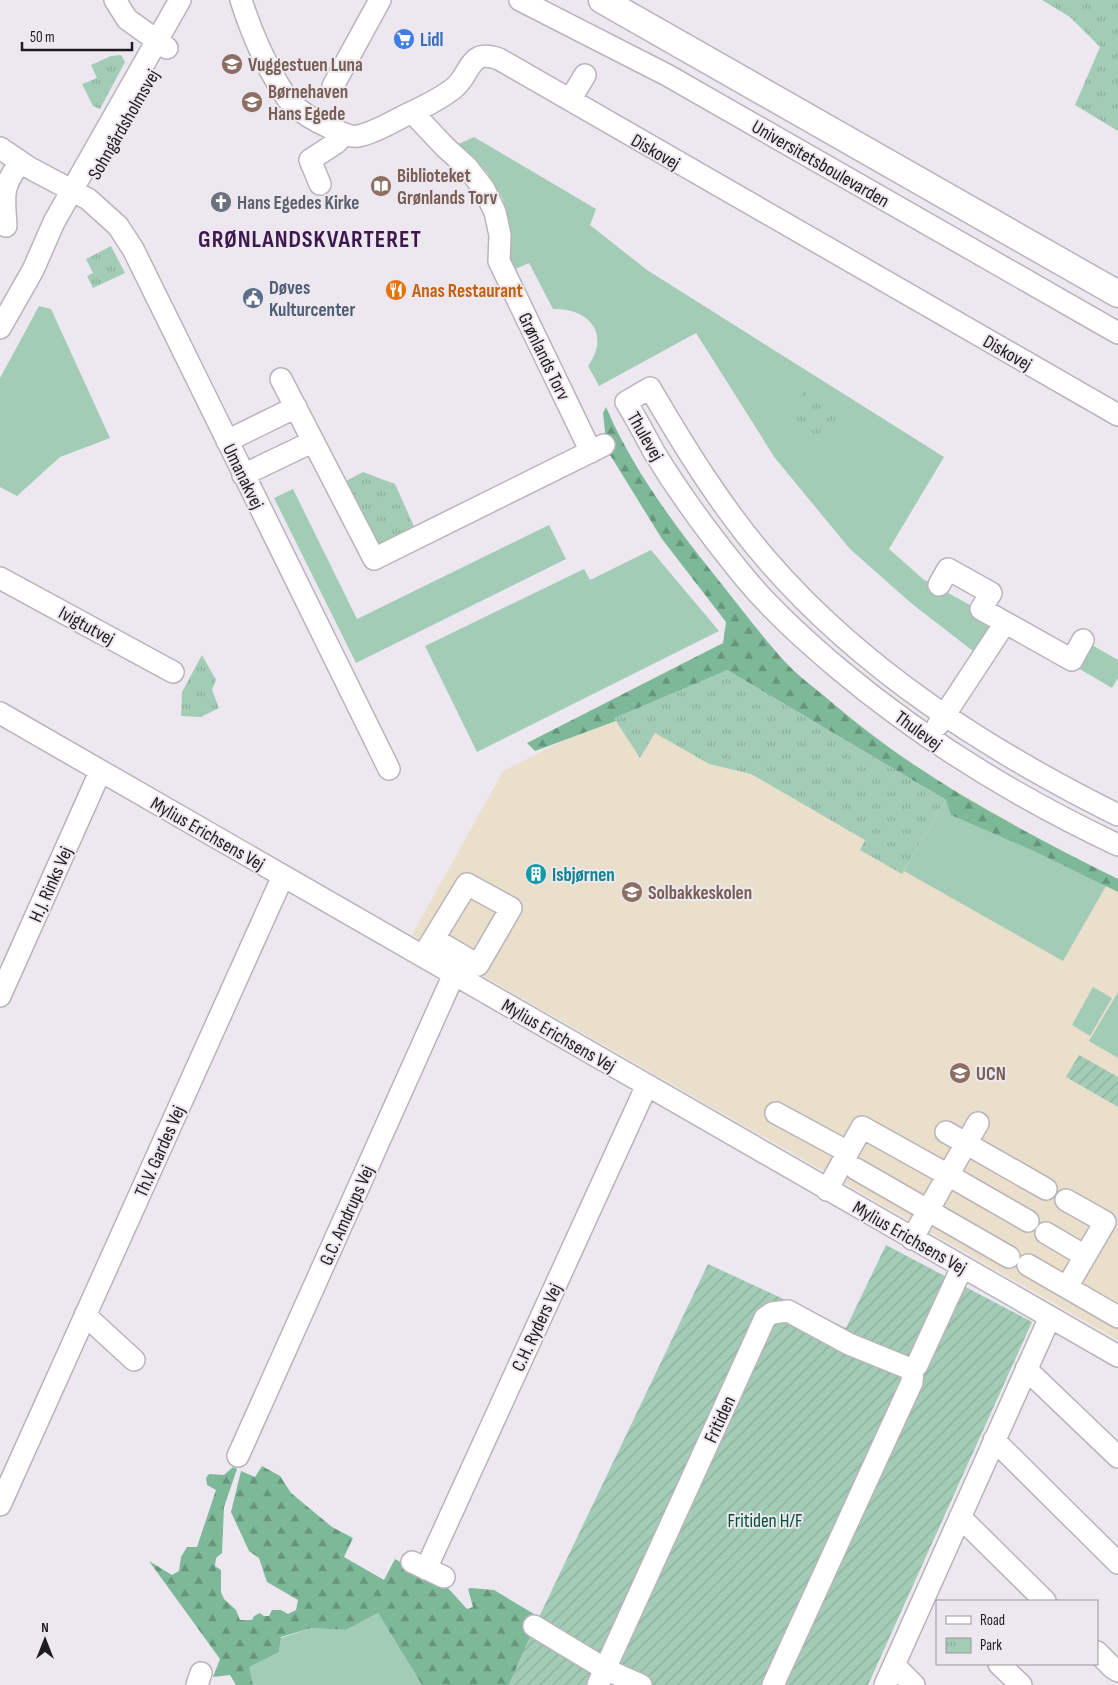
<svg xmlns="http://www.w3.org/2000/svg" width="1118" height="1685" font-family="'Sofia Sans Condensed',sans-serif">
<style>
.education{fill:#eadfca}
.grass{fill:#a3ccb6}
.forest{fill:url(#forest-firs)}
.park{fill:url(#park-tufts)}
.garden{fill:url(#garden-furrows)}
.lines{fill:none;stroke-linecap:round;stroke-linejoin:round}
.minor-casing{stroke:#b9b4bb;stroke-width:24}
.major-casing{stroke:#b9b4bb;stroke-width:29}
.minor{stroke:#fff;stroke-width:21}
.major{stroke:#fff;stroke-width:26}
.labels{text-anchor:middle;stroke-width:4;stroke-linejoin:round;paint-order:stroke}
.shop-label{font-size:19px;font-weight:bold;fill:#366cbe;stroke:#ede8ef;text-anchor:start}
.education-label{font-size:19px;font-weight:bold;fill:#785e54;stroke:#ede8ef;text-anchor:start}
.street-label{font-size:19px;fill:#1d1c1e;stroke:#ede8ef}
.worship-label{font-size:19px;font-weight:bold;fill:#5b616d;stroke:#ede8ef;text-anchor:start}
.service-label{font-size:19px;font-weight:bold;fill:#4e5e75;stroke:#ede8ef;text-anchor:start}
.food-label{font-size:19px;font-weight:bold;fill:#c56008;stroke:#ede8ef;text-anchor:start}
.culture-label{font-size:19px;font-weight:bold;fill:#0d838f;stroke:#ede8ef;text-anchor:start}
.park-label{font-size:19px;fill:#005032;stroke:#ede8ef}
.district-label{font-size:24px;font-weight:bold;letter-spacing:1px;fill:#3c184f;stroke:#ede8ef}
</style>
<defs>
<pattern id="forest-firs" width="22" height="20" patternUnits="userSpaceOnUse" patternTransform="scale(1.25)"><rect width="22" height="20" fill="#7db899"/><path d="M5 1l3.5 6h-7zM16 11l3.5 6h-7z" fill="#66957c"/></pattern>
<pattern id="park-tufts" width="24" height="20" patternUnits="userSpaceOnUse" patternTransform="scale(1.25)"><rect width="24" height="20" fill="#a3ccb6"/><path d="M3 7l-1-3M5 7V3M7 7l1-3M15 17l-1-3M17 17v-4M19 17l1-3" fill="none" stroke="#8caf9c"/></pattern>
<pattern id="garden-furrows" width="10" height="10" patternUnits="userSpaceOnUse" patternTransform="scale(1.25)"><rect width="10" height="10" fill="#a3ccb6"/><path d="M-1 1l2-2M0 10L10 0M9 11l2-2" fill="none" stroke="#8caf9c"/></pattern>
</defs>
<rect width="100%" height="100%" fill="#ede8ef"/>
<path class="education" d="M 727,670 L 946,800 L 952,789 L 1047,843 L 1118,879 L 1118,1340 L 412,935 L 503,771 L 563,741 Z"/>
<path class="grass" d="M 474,137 L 596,209 L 590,225 L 647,270 L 944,457 L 889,549 L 923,579 L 977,609 L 974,615 L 992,629 L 978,655 L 911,603 L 850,549 L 775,458 L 696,333 L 599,386 L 588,366 C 611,334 589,308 553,309 L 529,263 L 511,271 L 507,264 L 508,228 L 503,199 L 486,171 L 456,145 Z
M 39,306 L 51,309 L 110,438 L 60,457 L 17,496 L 0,487 L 0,378 Z
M 293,489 L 357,619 L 549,525 L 566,559 L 356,663 L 274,498 Z
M 651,550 L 719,631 L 477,752 L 425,646 L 584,569 L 590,580 Z
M 1092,645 L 1118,660 L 1118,678 L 1112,688 L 1078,668 Z
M 946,800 L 1106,886 L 1063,961 L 904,871 Z
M 1093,987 L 1112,998 L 1090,1036 L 1072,1025 Z
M 1118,992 L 1118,1058 L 1089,1041 Z
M 378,1613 L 422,1685 L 253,1685 L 248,1667 L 279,1652 L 281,1638 L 311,1628 L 346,1630 Z"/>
<path class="forest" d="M 606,407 C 631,466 672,522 712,572 C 737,603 761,636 789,666 C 801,678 816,689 829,700 C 915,775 1016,828 1118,879 L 1118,892 L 1032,850 L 951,815 L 946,800 L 727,670 L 680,697 L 535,751 L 527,743 L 723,643 L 726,622 L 662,539 L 607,450 L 603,413 Z
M 262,1466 L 280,1476 L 291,1493 L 332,1527 L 353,1538 L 344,1557 L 384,1580 L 395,1559 L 447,1587 L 467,1609 L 473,1607 L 468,1589 L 471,1588 L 494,1590 L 539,1617 L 509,1685 L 422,1685 L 378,1613 L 346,1630 L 311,1628 L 281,1637 L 279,1652 L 249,1667 L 253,1685 L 236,1685 L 230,1675 L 213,1677 L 220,1659 L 149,1561 L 172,1575 L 179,1571 L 181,1557 L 187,1547 L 197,1547 L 216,1490 L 207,1485 L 206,1478 L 209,1474 L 224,1475 L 233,1467 L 237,1469 L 224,1507 L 222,1553 L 216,1558 L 215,1566 L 221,1570 L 221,1592 L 224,1599 L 236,1610 L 240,1620 L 252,1620 L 254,1616 L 260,1613 L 264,1616 L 269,1616 L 272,1610 L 281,1610 L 288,1614 L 296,1610 L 298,1600 L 267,1582 L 259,1558 L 249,1551 L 231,1512 L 241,1471 L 255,1477 Z"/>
<path class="park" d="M 1042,0 L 1118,0 L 1118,131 L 1075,105 L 1100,47 L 1070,17 Z
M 121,55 L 125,62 L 100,109 L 93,106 L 82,84 L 97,78 L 91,65 L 111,56 Z
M 111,246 L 125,273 L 93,288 L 87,276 L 93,273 L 86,259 Z
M 808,384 L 843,409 L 814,449 L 789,417 Z
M 363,472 L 395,484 L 416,531 L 382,548 L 372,545 L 342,483 Z
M 202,655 L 216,680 L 212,690 L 219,708 L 201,717 L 181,716 L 182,692 Z
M 727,670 L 946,800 L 902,874 L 860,850 L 865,840 L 751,774 L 709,764 L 655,733 L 640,758 L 614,718 Z"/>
<path class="garden" d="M 1079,1055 L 1118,1077 L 1118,1107 L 1066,1077 Z
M 886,1245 L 1032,1322 L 868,1685 L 509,1685 L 539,1617 L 708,1264 L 846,1328 Z"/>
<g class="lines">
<g class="minor-casing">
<path id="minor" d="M 115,0 L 127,19 L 167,48
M 241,0 C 250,29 262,57 278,84 C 282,90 286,98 291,103 C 302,113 315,121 329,127 C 338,131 349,138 358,136 C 374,133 390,123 404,116 C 421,108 439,100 454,88 C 472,73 468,48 499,59 L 1118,415
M 520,0 L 667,75 L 1118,333
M 333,86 L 380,0
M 570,100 L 585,75
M 412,112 L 445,147 L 467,167 L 484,189 L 495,212 L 500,235 L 499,261 L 591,452
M 0,148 L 28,167 L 88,199 L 118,226 L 133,249 L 389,769
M 320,184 L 310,160 L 336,143 L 345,134
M 6,226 C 4,194 1,189 20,162
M 0,328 L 33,270 L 54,222 L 180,0
M 281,379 L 374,559 L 604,445
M 227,441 L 296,407
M 243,475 L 312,442
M 0,578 L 173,672
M 939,585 L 948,569 L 991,593 L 981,609 L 1072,660 L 1083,640
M 0,713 L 1118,1356
M 938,725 L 1005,623
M 1118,815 C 989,751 862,670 767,560 C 722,508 685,448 650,388 L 626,402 C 636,418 645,435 654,452 C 681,496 712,538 745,578 C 773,612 807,642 840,670 C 925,741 1018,798 1118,845
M 423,956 L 467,884 L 511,908 L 478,965 L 434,939
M 0,996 L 100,772
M 776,1113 L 848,1152
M 978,1123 L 948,1175 L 1028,1221
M 946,1132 L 1046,1189
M 856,1169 L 1009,1257
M 827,1190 L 862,1127 L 948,1175 L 912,1239
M 1066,1200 L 1105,1222 L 1067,1287
M 1046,1233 L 1085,1256
M 1028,1265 L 1118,1317
M 85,1315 L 134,1360
M 1026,1369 L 1118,1457
M 994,1440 L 1118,1563
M 238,1456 L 454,974
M 0,1505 L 283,876
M 960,1517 L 1045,1601
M 412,1562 L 444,1577
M 426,1569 L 647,1085
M 534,1626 L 605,1669 L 598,1685
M 1097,1652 L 1113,1668 L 1118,1671
M 999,1664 L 1021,1685
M 894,1665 L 914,1685
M 197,1685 L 201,1673
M 641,1685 L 605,1669 L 765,1318 L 772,1313 L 788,1311 L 849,1344 L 913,1370
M 773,1685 L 912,1382 L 913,1370 L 917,1365 L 962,1267
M 885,1685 L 1050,1317"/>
</g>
<g class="major-casing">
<path id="major" d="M 602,0 L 1118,294"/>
</g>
<use href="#minor" class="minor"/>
<use href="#major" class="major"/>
</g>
<defs>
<g id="supermarket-disc" transform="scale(1.125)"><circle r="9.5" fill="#3f7fe0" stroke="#ede8ef"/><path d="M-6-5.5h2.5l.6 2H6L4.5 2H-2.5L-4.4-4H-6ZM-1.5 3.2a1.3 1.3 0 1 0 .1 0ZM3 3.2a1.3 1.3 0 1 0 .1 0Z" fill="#fff"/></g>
<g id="school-disc" transform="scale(1.125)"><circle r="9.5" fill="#8d6e63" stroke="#ede8ef"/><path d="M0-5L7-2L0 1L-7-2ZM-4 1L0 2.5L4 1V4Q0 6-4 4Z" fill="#fff"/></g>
<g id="library-disc" transform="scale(1.125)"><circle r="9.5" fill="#8d6e63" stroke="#ede8ef"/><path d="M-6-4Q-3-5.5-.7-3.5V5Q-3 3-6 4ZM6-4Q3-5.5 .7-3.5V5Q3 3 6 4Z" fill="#fff"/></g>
<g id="church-disc" transform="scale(1.125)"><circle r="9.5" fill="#6b7280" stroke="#ede8ef"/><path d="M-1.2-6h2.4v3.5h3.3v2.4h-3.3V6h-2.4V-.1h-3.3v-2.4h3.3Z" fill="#fff"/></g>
<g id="restaurant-disc" transform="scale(1.125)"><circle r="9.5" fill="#e8710a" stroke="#ede8ef"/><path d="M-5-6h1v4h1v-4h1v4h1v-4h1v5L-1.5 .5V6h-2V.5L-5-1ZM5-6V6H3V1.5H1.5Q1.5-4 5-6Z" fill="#fff"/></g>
<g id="civic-disc" transform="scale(1.125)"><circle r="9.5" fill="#5c6f8a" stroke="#ede8ef"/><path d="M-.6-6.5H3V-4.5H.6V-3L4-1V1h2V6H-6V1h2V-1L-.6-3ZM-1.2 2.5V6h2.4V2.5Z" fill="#fff"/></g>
<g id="building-disc" transform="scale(1.125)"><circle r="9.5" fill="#0f9aa8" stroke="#ede8ef"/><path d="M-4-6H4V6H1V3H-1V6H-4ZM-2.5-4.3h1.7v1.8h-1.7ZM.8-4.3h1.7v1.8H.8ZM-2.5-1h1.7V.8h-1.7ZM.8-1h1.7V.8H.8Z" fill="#fff"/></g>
<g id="university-disc" transform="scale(1.125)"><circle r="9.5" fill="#8d6e63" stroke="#ede8ef"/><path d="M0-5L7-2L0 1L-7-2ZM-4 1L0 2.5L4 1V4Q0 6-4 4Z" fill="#fff"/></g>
</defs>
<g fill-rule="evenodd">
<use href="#supermarket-disc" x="404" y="39"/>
<use href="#school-disc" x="232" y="64"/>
<use href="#school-disc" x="252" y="102"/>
<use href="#library-disc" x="381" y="186"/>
<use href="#church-disc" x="221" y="202"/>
<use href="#restaurant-disc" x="396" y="290"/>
<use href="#civic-disc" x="253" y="298"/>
<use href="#building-disc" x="536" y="874"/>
<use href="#school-disc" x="632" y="892"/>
<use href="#university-disc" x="960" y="1073"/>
</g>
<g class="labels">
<g class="shop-label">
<text x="420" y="46">Lidl</text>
</g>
<g class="education-label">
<text x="248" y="71">Vuggestuen Luna</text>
<text x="268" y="98">Børnehaven<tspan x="268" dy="22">Hans Egede</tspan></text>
<text x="397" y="182">Biblioteket<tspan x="397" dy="22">Grønlands Torv</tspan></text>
<text x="648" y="899">Solbakkeskolen</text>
<text x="976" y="1080">UCN</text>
</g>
<g class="street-label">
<text transform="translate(123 124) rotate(-60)" y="7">Sohngårdsholmsvej</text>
<text transform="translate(656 151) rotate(30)" y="7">Diskovej</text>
<text transform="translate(821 163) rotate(30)" y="7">Universitetsboulevarden</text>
<text transform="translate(1008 352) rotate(30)" y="7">Diskovej</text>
<text transform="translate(545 356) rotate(64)" y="7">Grønlands Torv</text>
<text transform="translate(646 436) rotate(60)" y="7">Thulevej</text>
<text transform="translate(244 476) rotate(64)" y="7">Umanakvej</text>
<text transform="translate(87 625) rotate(29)" y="7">Ivigtutvej</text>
<text transform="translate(919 730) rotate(36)" y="7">Thulevej</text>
<text transform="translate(208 833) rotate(30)" y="7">Mylius Erichsens Vej</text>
<text transform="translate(50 884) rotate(-66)" y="7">H.J. Rinks Vej</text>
<text transform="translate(559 1035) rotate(30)" y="7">Mylius Erichsens Vej</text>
<text transform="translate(159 1151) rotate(-66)" y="7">Th.V. Gardes Vej</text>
<text transform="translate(346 1215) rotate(-66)" y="7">G.C. Amdrups Vej</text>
<text transform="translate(910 1237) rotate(30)" y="7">Mylius Erichsens Vej</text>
<text transform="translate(536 1327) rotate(-65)" y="7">C.H. Ryders Vej</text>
<text transform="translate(719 1419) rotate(-65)" y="7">Fritiden</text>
</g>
<g class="worship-label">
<text x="237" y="209">Hans Egedes Kirke</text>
</g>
<g class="service-label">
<text x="269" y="294">Døves<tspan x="269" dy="22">Kulturcenter</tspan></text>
</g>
<g class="food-label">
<text x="412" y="297">Anas Restaurant</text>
</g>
<g class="culture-label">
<text x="552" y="881">Isbjørnen</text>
</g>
<g class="park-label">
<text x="765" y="1527">Fritiden H/F</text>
</g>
<g class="district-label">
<text x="310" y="247">GRØNLANDSKVARTERET</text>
</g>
</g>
<rect x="936" y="1600" width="162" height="65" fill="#ede8ef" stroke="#9a969b"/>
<rect x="946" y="1616" width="25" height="8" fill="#ffffff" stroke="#9a969b"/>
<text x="980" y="1625" font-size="15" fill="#1d1c1e">Road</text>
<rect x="946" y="1638" width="25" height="15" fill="url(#park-tufts)" stroke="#9a969b"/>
<text x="980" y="1650" font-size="15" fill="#1d1c1e">Park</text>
<g transform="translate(45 1640)" stroke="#ede8ef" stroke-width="4" paint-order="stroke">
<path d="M0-4L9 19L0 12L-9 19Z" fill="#1d1c1e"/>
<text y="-8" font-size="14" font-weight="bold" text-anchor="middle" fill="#1d1c1e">N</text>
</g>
<path d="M22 42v8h110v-8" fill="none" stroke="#1d1c1e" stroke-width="2.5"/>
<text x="30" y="42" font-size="15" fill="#1d1c1e" stroke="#ede8ef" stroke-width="4" paint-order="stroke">50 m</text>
</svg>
